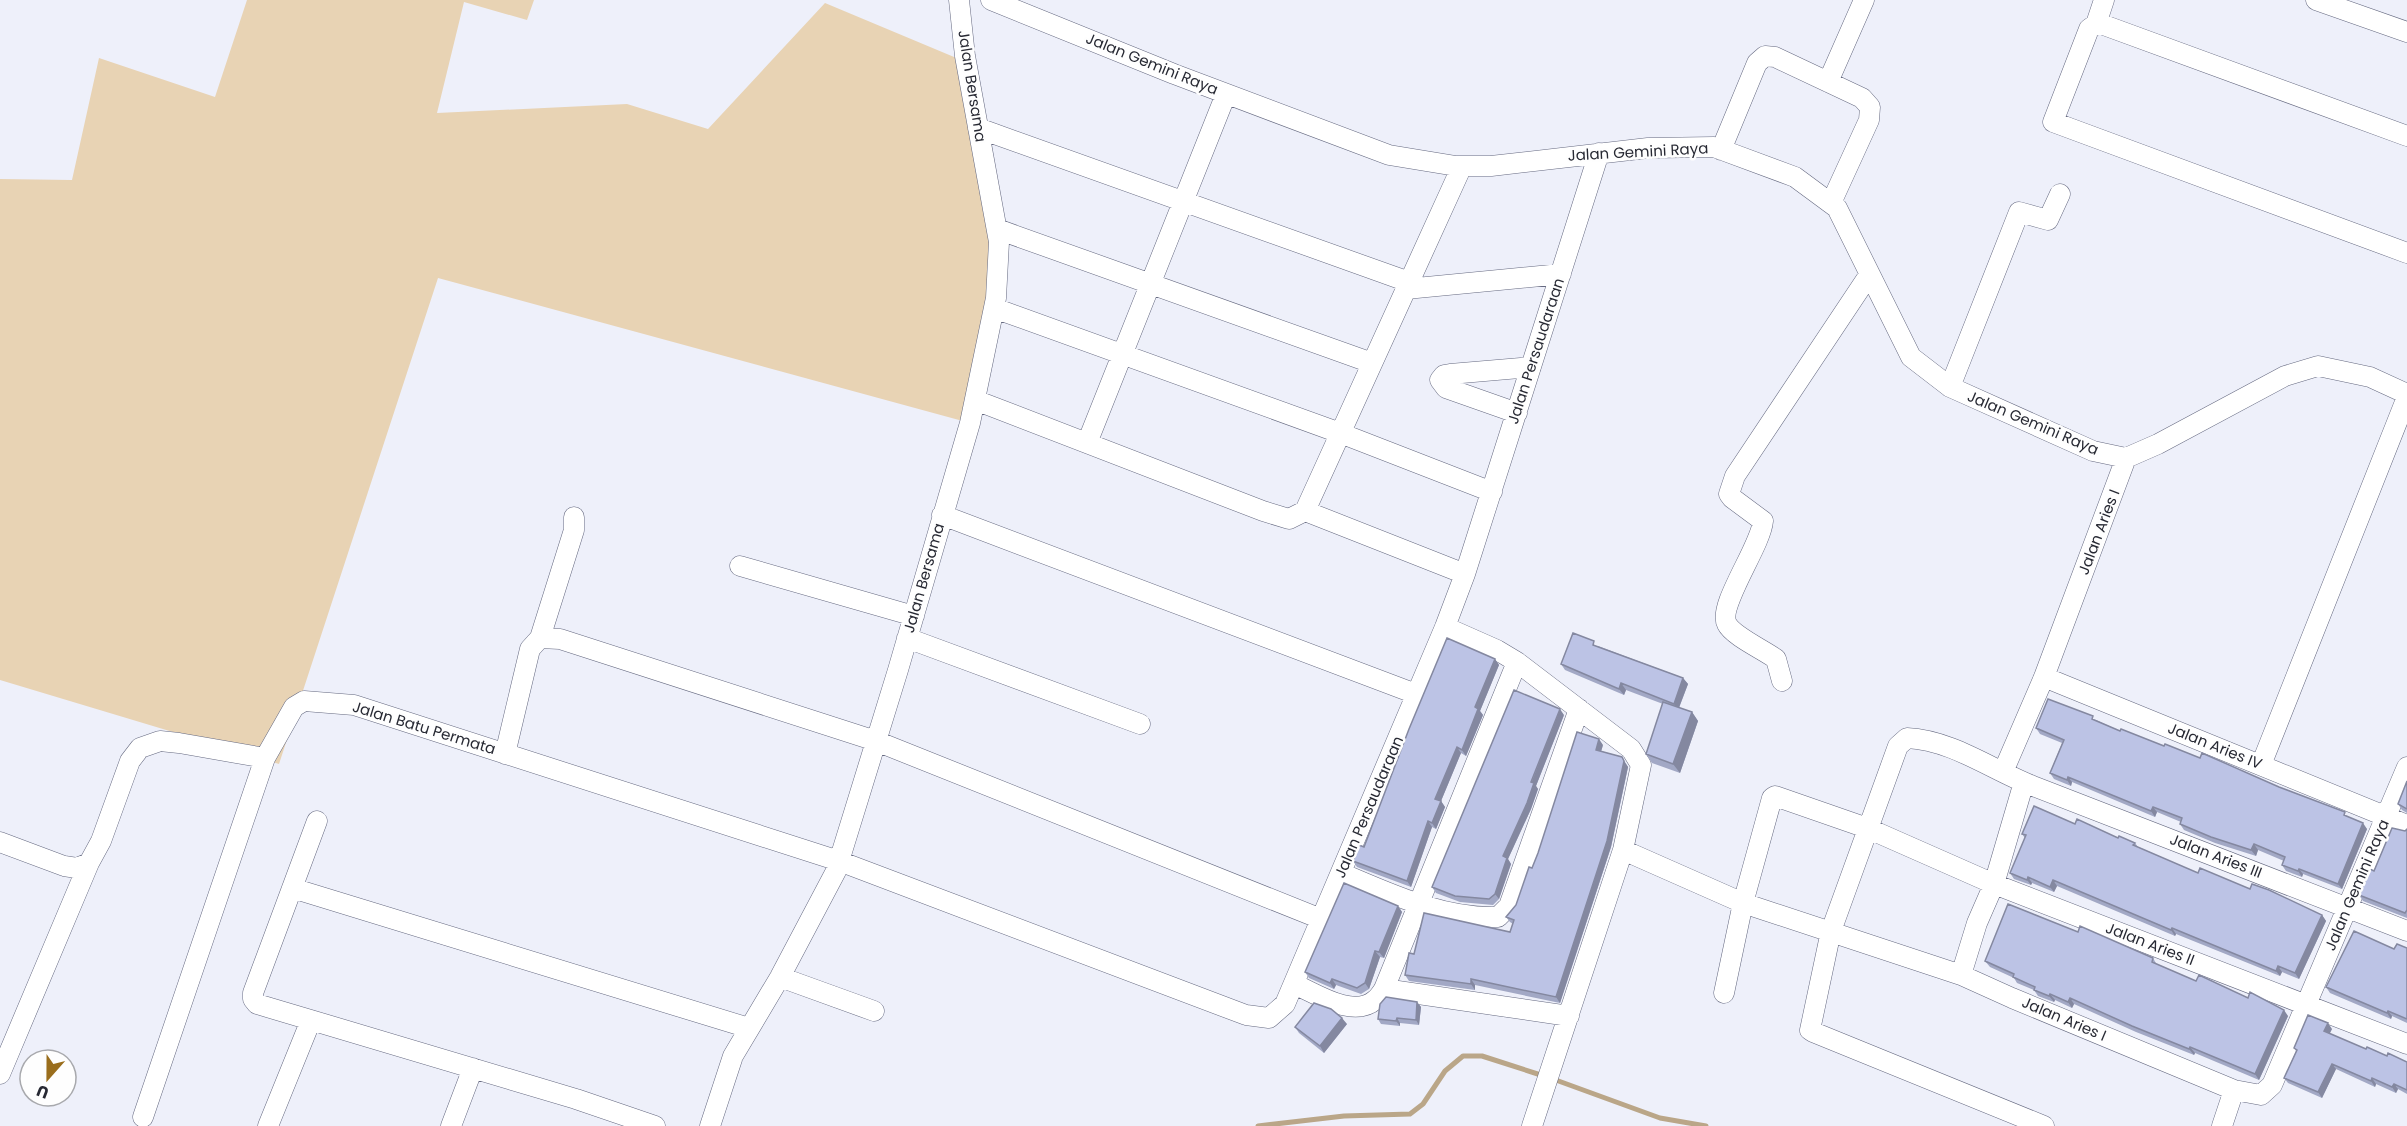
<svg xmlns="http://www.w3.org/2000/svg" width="2407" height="1126" font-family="Poppins,sans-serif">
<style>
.green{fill:#e8d3b4}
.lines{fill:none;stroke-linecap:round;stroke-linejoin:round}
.stream{stroke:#baa688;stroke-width:5}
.street-casing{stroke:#656980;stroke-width:21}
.street{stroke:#fff;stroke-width:20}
.wall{fill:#a2a8c5}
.shaded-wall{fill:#8488a0}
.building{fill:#bcc3e5;stroke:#8488a0;stroke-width:1.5}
.labels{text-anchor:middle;stroke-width:5;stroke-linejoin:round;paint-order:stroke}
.street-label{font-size:15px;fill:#272933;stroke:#fefefe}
</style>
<rect width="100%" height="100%" fill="#eef0fa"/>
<path class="green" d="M 247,0 L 534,0 L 527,20 L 464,2 L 437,113 L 627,104 L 708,129 L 825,3 L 966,62 L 999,242 L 970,423 L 438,278 L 279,764 L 0,680 L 0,179 L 72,180 L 99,58 L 215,97 Z"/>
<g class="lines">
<path class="stream" d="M 1553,1079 L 1660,1118 L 1706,1126
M 1258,1126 L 1344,1116 L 1410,1114 L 1423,1104 L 1445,1071 L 1463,1056 L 1482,1056 L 1544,1076"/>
<g class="street-casing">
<path id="street" d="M 991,0 L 1174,74 L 1389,155 L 1456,166 L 1491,166 L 1648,148 L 1714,147 L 1795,177 L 1837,208 L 1911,357 L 1950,387 L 2093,451 L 2126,458 L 2158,444 L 2285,376 L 2318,366 L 2370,377 L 2407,394
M 2316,0 L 2407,32
M 2096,24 L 2104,0
M 1828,82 L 1864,0
M 978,128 L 1409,282
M 2407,136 L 2101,24 L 2096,24 L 2089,29 L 2053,122 L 2407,253
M 1721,150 L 1757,63 L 1765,56 L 1775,57 L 1862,98 L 1870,107 L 1869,120 L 1831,203
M 1462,166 L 1305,511 L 1465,574
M 997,229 L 1372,363
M 1406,289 L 1561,274
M 994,308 L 1340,433 L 1492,492
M 1950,387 L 2019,212 L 2048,220 L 2060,194
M 975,400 L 1263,511 L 1289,519 L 1305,511
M 1517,413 L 1446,388 L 1440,380 L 1444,375 L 1450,374 L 1531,367
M 1087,443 L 1226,94
M 942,515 L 1416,694
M 740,566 L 914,616
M 1445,627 L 1497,650 L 1517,662 L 1631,749 L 1641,765 L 1623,850 L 1532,1126
M 540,638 L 574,530 L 574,517
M 907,638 L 1140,724
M 2044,677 L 2407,825
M 1782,681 L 1776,659 C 1764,650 1733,636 1727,624 C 1717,606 1761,546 1763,521 L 1732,498 L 1729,494 L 1735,476 L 1869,275
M 505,754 L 530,649 L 540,638 L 560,639 L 876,741 L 1321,919
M 2261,765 L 2407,397
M 2003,772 L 2044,677 L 2126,458
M 2024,782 L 1994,884 L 1977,923 L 1961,975 L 2012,998 L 2234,1090 L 2261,1095 L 2272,1085 L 2407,767
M 317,821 L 253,993 L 253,999 L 257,1004 L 576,1099 L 655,1126
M 0,842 L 64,866 L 77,868 L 89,863 L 101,841 L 130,761 L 140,748 L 160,741 L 179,743 L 265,758 L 294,707 L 304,701 L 354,705 L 839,861 L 1246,1015 L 1269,1018 L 1285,1004 L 1445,627 L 1465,574 L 1599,153
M 1623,850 L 1743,903 L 1961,975
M 1341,873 C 1391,894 1443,919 1498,917 L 1509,906 L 1579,709
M 292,888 L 749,1028
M 780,977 L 874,1011
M 1294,984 C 1315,993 1353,1019 1375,1000 C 1379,997 1382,992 1384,989 L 1517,662
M 1384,989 L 1569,1016
M 1724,993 L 1743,903 L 1772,798 L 1775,796 L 1867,828 L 1994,884 L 2407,1044
M 0,1074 L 89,863
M 143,1117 L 265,758
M 268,1126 L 311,1020
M 451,1126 L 473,1068
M 710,1126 L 733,1056 L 780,977 L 836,871 L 898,670 L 970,423 L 996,298 L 999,242 L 965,56 L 959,0
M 2044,1126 L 1813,1032 L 1810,1030 L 1831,931 L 1898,746 L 1907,738 C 1952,740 1992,770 2033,786 C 2158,834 2283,882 2407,931
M 2222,1126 L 2234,1090"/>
</g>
<use href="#street" class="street"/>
</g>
<path class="wall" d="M 1598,646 L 1683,678 L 1688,684 L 1679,708 L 1692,712 L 1698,721 L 1680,773 L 1652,763 L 1646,754 L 1663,704 L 1626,690 L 1624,695 L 1565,670 L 1561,664 Z
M 1495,659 L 1499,665 L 1480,711 L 1483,715 L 1466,756 L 1461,753 L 1441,801 L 1445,807 L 1436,829 L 1432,827 L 1411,887 L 1357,867 L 1353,861 L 1364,847 Z
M 1564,715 L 1536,786 L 1538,789 L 1531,809 L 1508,859 L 1511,864 L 1499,899 L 1493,905 L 1460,902 L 1436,893 L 1432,887 Z
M 2096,720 L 2120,731 L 2348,817 L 2367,829 L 2342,889 L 2303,874 L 2302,877 L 2286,871 L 2282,865 L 2284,861 L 2258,850 L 2256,856 L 2215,843 L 2184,830 L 2180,824 L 2181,822 L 2157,812 L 2155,817 L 2072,782 L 2071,786 L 2054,779 L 2050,773 L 2062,743 L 2040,734 L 2036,728 Z
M 1603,745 L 1601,751 L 1622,757 L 1628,767 L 1611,847 L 1560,1003 L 1475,985 L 1475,990 L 1409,981 L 1405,975 L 1414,954 L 1510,932 L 1513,924 L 1510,922 L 1506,917 L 1516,905 L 1532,868 Z
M 2407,781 L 2407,813 L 2402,810 L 2398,804 Z
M 2075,824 L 2135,843 L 2138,847 L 2198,873 L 2250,889 L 2322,915 L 2326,921 L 2299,979 L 2282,972 L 2280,976 L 2176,934 L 2175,936 L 2057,886 L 2054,892 L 2032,883 L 2031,885 L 2014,879 L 2010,873 L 2025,838 L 2022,834 Z
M 2407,829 L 2407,918 L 2363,901 L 2359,895 L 2374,871 Z
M 1398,906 L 1402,912 L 1384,958 L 1380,957 L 1369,989 L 1361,994 L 1336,985 L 1334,989 L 1309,978 L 1305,972 Z
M 2078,932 L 2153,958 L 2157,965 L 2196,981 L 2288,1016 L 2259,1080 L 2195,1053 L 2194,1055 L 2136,1032 L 2074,1004 L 2072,1008 L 2055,1000 L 2054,1002 L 2038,996 L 2034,990 L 2017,983 L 2014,978 L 1990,967 L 1985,961 Z
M 2407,948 L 2407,1023 L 2392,1016 L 2391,1019 L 2330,993 L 2326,987 L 2394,949 Z
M 1417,1002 L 1421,1007 L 1419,1025 L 1400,1023 L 1400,1026 L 1381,1024 L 1378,1019 Z
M 1347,1024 L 1324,1053 L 1299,1033 L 1295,1027 Z
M 2332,1029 L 2329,1034 L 2366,1049 L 2407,1062 L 2407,1094 L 2398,1089 L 2396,1093 L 2376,1084 L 2375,1087 L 2336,1069 L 2322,1098 L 2288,1083 L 2284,1078 L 2296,1051 L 2294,1048 Z"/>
<path class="shaded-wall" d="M 1495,659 L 1499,665 L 1480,711 L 1483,715 L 1466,756 L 1462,750 L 1475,707 Z
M 1683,678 L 1688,684 L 1678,710 L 1674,704 Z
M 1621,683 L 1626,690 L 1624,695 L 1619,689 Z
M 1560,709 L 1564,715 L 1536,786 L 1538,789 L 1531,809 L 1508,859 L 1511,864 L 1499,899 L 1495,894 L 1503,856 Z
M 1692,712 L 1698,721 L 1680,773 L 1673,764 Z
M 1599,739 L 1603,745 L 1600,755 L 1596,750 Z
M 1457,747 L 1461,753 L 1441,801 L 1445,807 L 1436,829 L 1432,823 L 1435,799 Z
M 1624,761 L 1628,767 L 1611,847 L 1560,1003 L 1556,997 Z
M 2068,777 L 2072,782 L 2071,786 L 2067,780 Z
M 2153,807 L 2157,812 L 2155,817 L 2151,811 Z
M 1428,821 L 1432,827 L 1411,887 L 1407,881 Z
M 2363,823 L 2367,829 L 2342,889 L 2338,884 Z
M 2254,844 L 2258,850 L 2256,856 L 2251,850 Z
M 2299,869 L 2303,874 L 2302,877 L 2298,871 Z
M 2028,877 L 2032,883 L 2031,885 L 2027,880 Z
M 2053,880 L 2057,886 L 2054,892 L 2050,887 Z
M 1398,906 L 1402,912 L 1384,958 L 1379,952 Z
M 2322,915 L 2326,921 L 2299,979 L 2295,973 Z
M 2172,928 L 2176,934 L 2175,936 L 2171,930 Z
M 1375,951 L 1380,957 L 1369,989 L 1365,983 Z
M 2278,966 L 2282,972 L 2280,976 L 2276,971 Z
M 1332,979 L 1336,985 L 1334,989 L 1330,983 Z
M 1471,979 L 1475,985 L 1475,990 L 1471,984 Z
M 2050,994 L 2055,1000 L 2054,1002 L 2049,996 Z
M 2070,998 L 2074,1004 L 2072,1008 L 2068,1002 Z
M 1417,1002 L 1421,1007 L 1419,1025 L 1416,1020 Z
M 2284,1010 L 2288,1016 L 2259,1080 L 2255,1074 Z
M 2388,1011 L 2392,1016 L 2391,1019 L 2387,1013 Z
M 1342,1018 L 1347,1024 L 1324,1053 L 1320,1046 Z
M 1397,1018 L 1400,1023 L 1400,1026 L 1396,1021 Z
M 2328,1023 L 2332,1029 L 2328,1037 L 2324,1031 Z
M 2190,1047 L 2195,1053 L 2194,1055 L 2189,1049 Z
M 2332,1064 L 2336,1069 L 2322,1098 L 2318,1092 Z
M 2372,1078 L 2376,1084 L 2375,1087 L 2371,1081 Z
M 2394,1084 L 2398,1089 L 2396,1093 L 2392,1087 Z"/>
<path class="building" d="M 1573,633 L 1594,641 L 1593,645 L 1683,678 L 1674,704 L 1621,683 L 1619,689 L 1561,664 Z
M 1447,638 L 1495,659 L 1475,707 L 1478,709 L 1462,750 L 1457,747 L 1435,799 L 1441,801 L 1432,823 L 1428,821 L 1407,881 L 1353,861 L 1359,845 L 1364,847 L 1409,729 Z
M 1514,690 L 1560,709 L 1531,782 L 1534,783 L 1527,803 L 1503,856 L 1507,858 L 1495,894 L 1489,899 L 1455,896 L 1432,887 Z
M 2048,699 L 2093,716 L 2092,719 L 2120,731 L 2121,729 L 2164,746 L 2165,744 L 2200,758 L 2202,753 L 2279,787 L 2345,812 L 2344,815 L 2363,823 L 2338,884 L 2299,869 L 2298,871 L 2282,865 L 2285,857 L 2254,844 L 2251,850 L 2211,837 L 2180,824 L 2182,818 L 2153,807 L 2151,811 L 2068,777 L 2067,780 L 2050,773 L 2064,740 L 2036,728 Z
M 1663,702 L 1692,712 L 1673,764 L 1646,754 Z
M 1577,732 L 1599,739 L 1596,750 L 1622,757 L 1624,761 L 1607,841 L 1556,997 L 1471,979 L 1471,984 L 1405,975 L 1409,953 L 1414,954 L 1424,913 L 1510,932 L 1514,920 L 1506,917 L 1516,905 L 1529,867 L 1532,868 L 1538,853 Z
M 2407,781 L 2407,809 L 2398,804 Z
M 2034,806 L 2075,824 L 2077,819 L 2118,838 L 2119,836 L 2135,843 L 2133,845 L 2198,873 L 2200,868 L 2250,889 L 2252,884 L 2269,890 L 2322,915 L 2295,973 L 2278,966 L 2276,971 L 2172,928 L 2171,930 L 2053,880 L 2050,887 L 2028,877 L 2027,880 L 2010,873 L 2026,835 L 2022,834 Z
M 2392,828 L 2405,831 L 2407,829 L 2407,910 L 2405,913 L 2359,895 L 2370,869 L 2374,871 Z
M 1344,883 L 1398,906 L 1379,952 L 1375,951 L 1365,983 L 1357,988 L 1332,979 L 1330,983 L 1305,972 Z
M 2008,904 L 2078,932 L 2080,926 L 2153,958 L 2152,962 L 2196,981 L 2199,975 L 2248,998 L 2250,992 L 2284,1010 L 2255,1074 L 2190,1047 L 2189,1049 L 2132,1026 L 2070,998 L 2068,1002 L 2050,994 L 2049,996 L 2034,990 L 2035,987 L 2013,977 L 2014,974 L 1985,961 Z
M 2354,931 L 2394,949 L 2397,944 L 2407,948 L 2407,1019 L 2388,1011 L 2387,1013 L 2326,987 Z
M 1386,997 L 1417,1002 L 1416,1020 L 1397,1018 L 1396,1021 L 1378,1019 L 1380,1004 Z
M 1314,1003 L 1331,1009 L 1342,1018 L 1320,1046 L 1295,1027 Z
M 2308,1015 L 2328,1023 L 2324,1031 L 2366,1049 L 2367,1047 L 2387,1056 L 2388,1053 L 2407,1062 L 2407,1090 L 2394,1084 L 2392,1087 L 2372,1078 L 2371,1081 L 2332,1064 L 2318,1092 L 2284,1078 L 2297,1050 L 2294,1048 Z"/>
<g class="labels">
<g class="street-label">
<text transform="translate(1152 64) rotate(22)" y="5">Jalan Gemini Raya</text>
<text transform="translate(972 86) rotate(81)" y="5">Jalan Bersama</text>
<text transform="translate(1638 152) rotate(-3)" y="5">Jalan Gemini Raya</text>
<text transform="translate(1536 351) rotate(-72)" y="5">Jalan Persaudaraan</text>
<text transform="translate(2033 423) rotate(23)" y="5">Jalan Gemini Raya</text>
<text transform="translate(2099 532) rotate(-69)" y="5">Jalan Aries I</text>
<text transform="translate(924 578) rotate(-74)" y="5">Jalan Bersama</text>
<text transform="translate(424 728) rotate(17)" y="5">Jalan Batu Permata</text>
<text transform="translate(2215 746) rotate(22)" y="5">Jalan Aries IV</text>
<text transform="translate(1369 807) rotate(-67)" y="5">Jalan Persaudaraan</text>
<text transform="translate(2216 856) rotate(21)" y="5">Jalan Aries III</text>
<text transform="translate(2357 885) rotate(-67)" y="5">Jalan Gemini Raya</text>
<text transform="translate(2150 944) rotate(21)" y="5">Jalan Aries II</text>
<text transform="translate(2064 1019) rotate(23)" y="5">Jalan Aries I</text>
</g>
</g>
<g transform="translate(48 1078) rotate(201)"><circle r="28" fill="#fefefe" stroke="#a8a9ad" stroke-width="1.5"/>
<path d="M0-4.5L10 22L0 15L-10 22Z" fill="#9a6e1d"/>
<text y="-9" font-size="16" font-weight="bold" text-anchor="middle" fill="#272933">U</text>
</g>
</svg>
